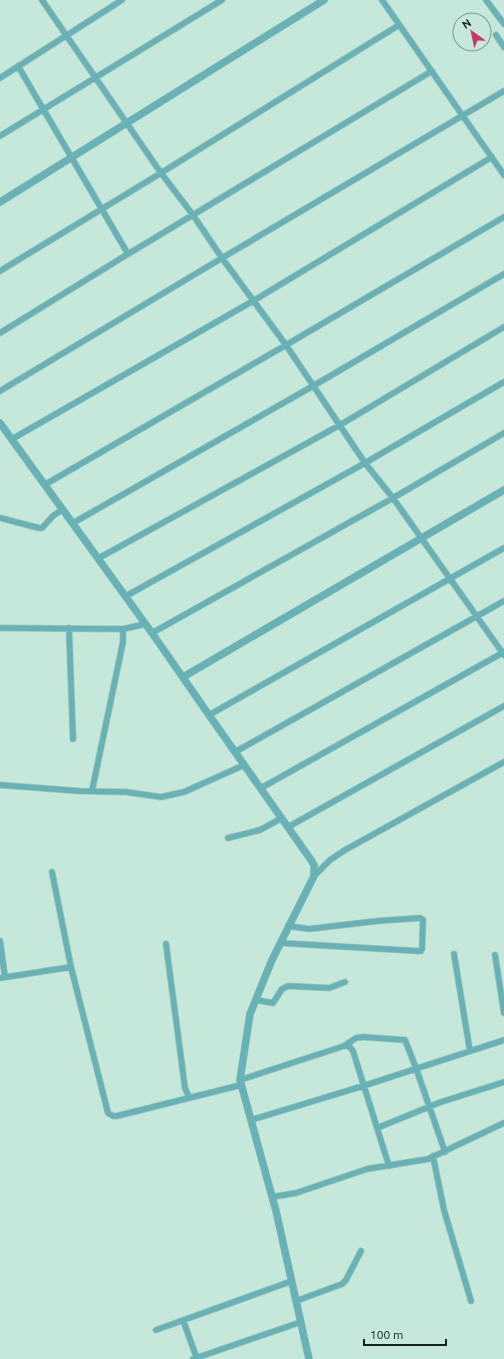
<svg xmlns="http://www.w3.org/2000/svg" width="504" height="1359" font-family="Ubuntu,sans-serif">
<style>
.lines{fill:none;stroke-linecap:round;stroke-linejoin:round}
.minor-casing{stroke:#a5c4b8;stroke-width:7}
.tertiary-casing{stroke:#a5c4b8;stroke-width:8}
.minor{stroke:#67b2b7;stroke-width:5.5}
.tertiary{stroke:#67b2b7;stroke-width:7}
</style>
<rect width="100%" height="100%" fill="#c5e8da"/>
<g class="lines">
<g class="minor-casing">
<path id="minor" d="M 42,0 L 161,173 L 193,215 L 222,258 L 286,345 L 365,463 L 393,498 L 504,655
M 382,0 L 504,175
M 486,0 L 504,24
M 496,35 L 504,47
M 18,66 L 128,254
M 0,78 L 122,0
M 0,136 L 222,0
M 0,271 L 161,173 L 399,25
M 0,333 L 128,254 L 432,71
M 0,391 L 222,258 L 504,91
M 12,439 L 253,301 L 492,157
M 46,484 L 286,345 L 504,217
M 0,518 L 39,528 L 42,528 L 53,516 L 63,509
M 73,523 L 313,386 L 504,274
M 99,558 L 340,425 L 504,327
M 126,596 L 365,463 L 504,382
M 0,628 L 123,629 L 146,624
M 69,628 L 73,739
M 152,633 L 393,498 L 504,433
M 209,715 L 504,548
M 235,752 L 504,601
M 0,785 L 79,791 L 126,792 L 161,797 L 184,792 L 244,765
M 261,788 L 504,652
M 92,791 L 123,642 L 123,629
M 288,827 L 504,706
M 228,838 L 260,830 L 282,818
M 52,872 L 71,967 L 108,1113 L 113,1116 L 117,1116 L 241,1085
M 314,876 L 330,860 L 345,850 L 504,762
M 0,941 L 5,977
M 280,943 L 418,951 L 421,951 L 422,949 L 423,920 L 420,918 L 377,921 L 309,929 L 288,926
M 166,944 L 185,1088 L 189,1097
M 454,954 L 470,1051
M 495,955 L 504,1013
M 0,978 L 71,967
M 256,1000 L 273,1003 L 282,989 L 288,986 L 329,988 L 345,982
M 344,1046 L 356,1038 L 363,1037 L 405,1040 L 416,1068 L 445,1152
M 240,1080 L 344,1046 L 349,1046 L 353,1051 L 389,1166
M 251,1120 L 363,1086 L 504,1040
M 377,1128 L 441,1102 L 504,1082
M 433,1156 L 444,1210 L 471,1301
M 272,1197 L 296,1193 L 367,1169 L 428,1159 L 504,1123
M 296,1301 L 342,1284 L 346,1280 L 361,1251
M 183,1320 L 197,1359
M 156,1330 L 292,1281
M 193,1359 L 301,1322"/>
</g>
<g class="tertiary-casing">
<path id="tertiary" d="M 0,202 L 324,0
M 0,423 L 152,633 L 209,715 L 311,860 L 314,865 L 314,876 L 272,960 L 250,1014 L 240,1080 L 276,1211 L 309,1359
M 183,677 L 504,490"/>
</g>
<use href="#minor" class="minor"/>
<use href="#tertiary" class="tertiary"/>
</g>
<g transform="translate(472 32) rotate(327)"><circle r="19" fill="#c5e8da" stroke="#7e988e"/>
<path d="M0-3L7 15L0 10L-7 15Z" fill="#c3376a"/>
<text y="-6" font-size="11" font-weight="bold" text-anchor="middle" fill="#13201b">N</text>
</g>
<path d="M364 1339v6h82v-6" fill="none" stroke="#13201b" stroke-width="2"/>
<text x="370" y="1339" font-size="12" fill="#13201b" stroke="#c5e8da" stroke-width="3" paint-order="stroke">100 m</text>
</svg>
